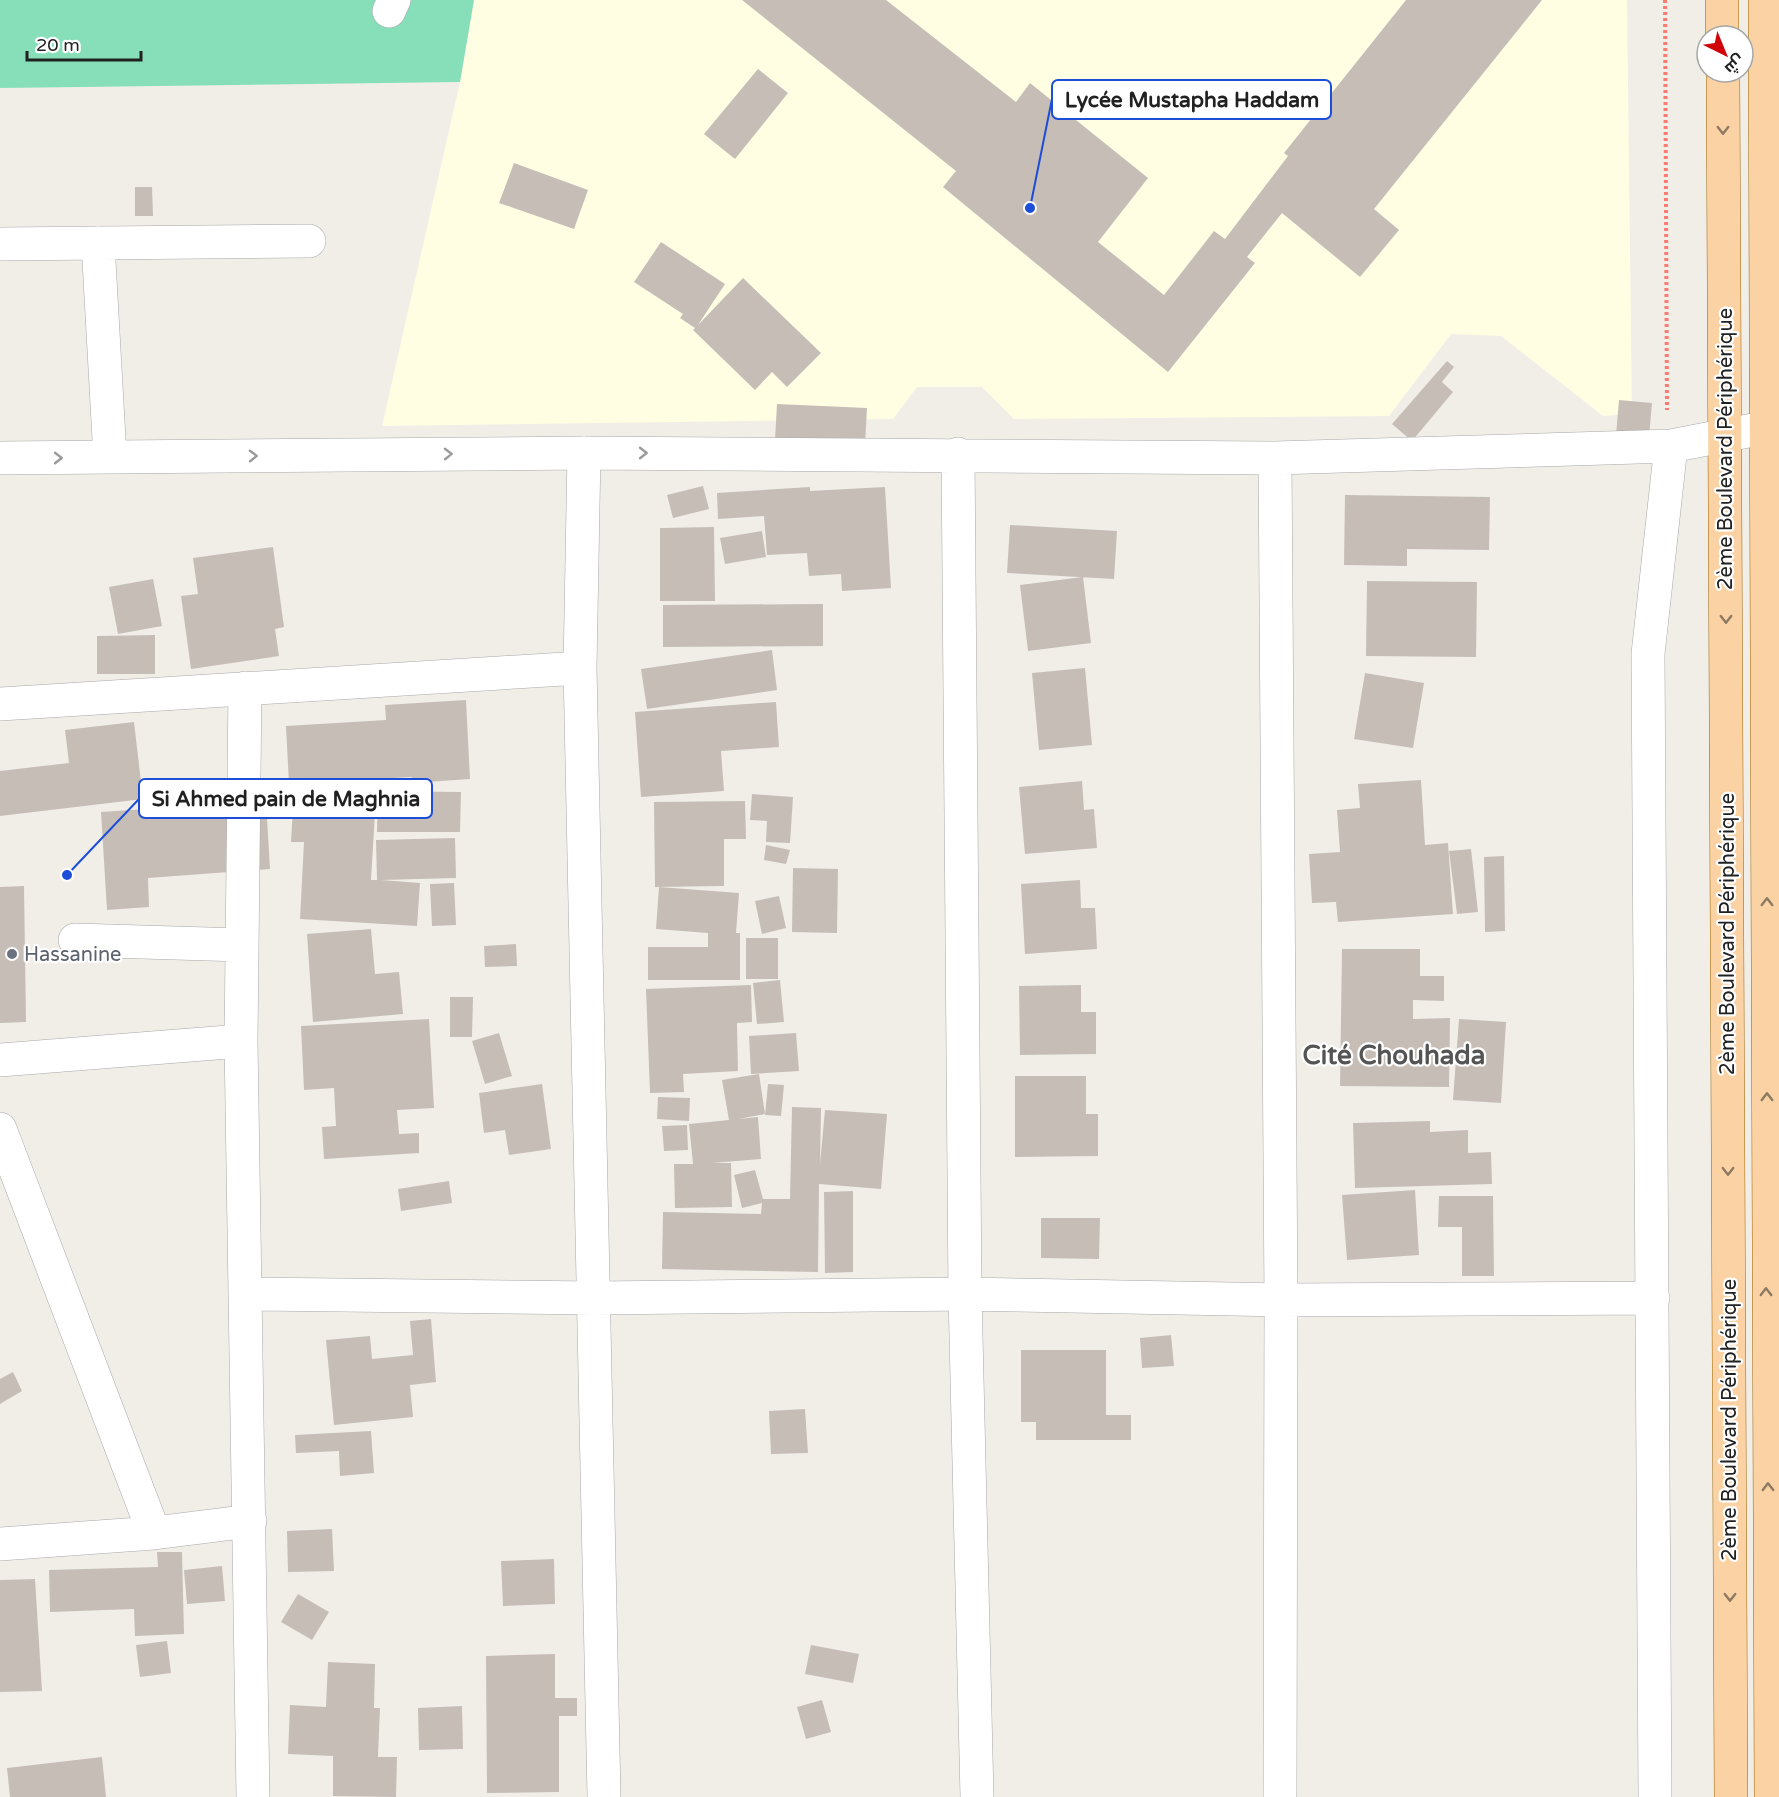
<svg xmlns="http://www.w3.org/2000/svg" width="1779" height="1797" font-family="'Varela Round',Cairo,sans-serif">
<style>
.education{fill:#fffee3}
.pitch{fill:#87dfba}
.building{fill:#c6bdb7}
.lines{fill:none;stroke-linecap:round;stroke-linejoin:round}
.minor-casing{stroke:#a8a8a8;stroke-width:34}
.major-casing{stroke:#9d6401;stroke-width:34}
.path{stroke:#f97b71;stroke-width:4;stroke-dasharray:3 3;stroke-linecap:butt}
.minor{stroke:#fff;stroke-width:33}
.major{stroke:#fbd2a3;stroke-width:33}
.oneway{stroke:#8e7a62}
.oneway2{stroke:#9b9b9b}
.worship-dot{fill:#6b7280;stroke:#fff;stroke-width:2}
.labels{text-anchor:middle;stroke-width:4.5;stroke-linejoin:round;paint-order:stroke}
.street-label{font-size:20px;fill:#212121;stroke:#fff}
.worship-label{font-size:20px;fill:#5b616d;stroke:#fff;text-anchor:start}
.district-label{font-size:26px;font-weight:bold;fill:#545454;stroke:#fff}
.leader{fill:none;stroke:#1d4ed8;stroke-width:2}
.callout-dot{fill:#1d4ed8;stroke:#fff;stroke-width:2}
.callout{fill:#fff;stroke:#1d4ed8;stroke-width:2}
.callout-label{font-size:21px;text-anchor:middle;font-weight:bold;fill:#212121}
</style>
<rect width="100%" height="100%" fill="#f1eee8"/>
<path class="education" d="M 474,0 L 1627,0 L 1632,414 L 1603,416 L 1501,336 L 1451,334 L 1389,416 L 1014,419 L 982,387 L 917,387 L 893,419 L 382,426 L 460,82 Z"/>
<path class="pitch" d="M 0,0 L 474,0 L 460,82 L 0,88 Z"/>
<path class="building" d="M 742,0 L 886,0 L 1016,102 L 1030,83 L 1148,178 L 1098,242 L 1164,295 L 1214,231 L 1225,239 L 1288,156 L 1284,153 L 1406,0 L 1542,0 L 1374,209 L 1399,230 L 1360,277 L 1282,213 L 1247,257 L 1255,263 L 1168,372 L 943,187 L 956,171 Z
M 758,69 L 788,93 L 735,159 L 704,134 Z
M 514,163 L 588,190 L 574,229 L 499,203 Z
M 135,187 L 152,187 L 153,216 L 135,216 Z
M 661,242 L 725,284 L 698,325 L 743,278 L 821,353 L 787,387 L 772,372 L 755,390 L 693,330 L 695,328 L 680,318 L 683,314 L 634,282 Z
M 1447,361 L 1454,367 L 1442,382 L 1453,392 L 1412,441 L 1392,424 Z
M 1619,400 L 1652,403 L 1649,437 L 1616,435 Z
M 777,404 L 867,408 L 865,445 L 775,440 Z
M 703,486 L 709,509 L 673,518 L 667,495 Z
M 810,487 L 810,491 L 885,487 L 891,588 L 842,591 L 841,574 L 809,576 L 807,553 L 767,555 L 764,516 L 718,519 L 717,493 Z
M 1345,495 L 1490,497 L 1489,550 L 1407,549 L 1407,566 L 1344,565 Z
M 1010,525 L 1117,531 L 1114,579 L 1007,573 Z
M 714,527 L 715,601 L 660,601 L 660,528 Z
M 762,531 L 766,557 L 725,564 L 720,538 Z
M 273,547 L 284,627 L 275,629 L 279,656 L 191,669 L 181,596 L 198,594 L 193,558 Z
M 1083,577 L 1091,643 L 1028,651 L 1020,585 Z
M 153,579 L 162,626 L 118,634 L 109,587 Z
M 1367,581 L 1477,582 L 1476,657 L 1366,656 Z
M 823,604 L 823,646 L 663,647 L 663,605 Z
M 155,635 L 155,674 L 97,674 L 97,636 Z
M 772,650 L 777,690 L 647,709 L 641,669 Z
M 1085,668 L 1092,745 L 1039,750 L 1032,673 Z
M 1365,673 L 1424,683 L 1413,748 L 1354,739 Z
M 466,700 L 470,779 L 412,783 L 412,777 L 289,784 L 286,726 L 386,720 L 385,705 Z
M 776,702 L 779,747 L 721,751 L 724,791 L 641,797 L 635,712 Z
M 134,722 L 143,799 L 0,816 L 0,771 L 69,763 L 65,730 Z
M 1421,780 L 1425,845 L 1448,843 L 1453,914 L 1338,922 L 1336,902 L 1312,903 L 1309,854 L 1340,852 L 1337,810 L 1360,808 L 1358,784 Z
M 1082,781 L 1084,810 L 1094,809 L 1097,848 L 1025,854 L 1019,787 Z
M 294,791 L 376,796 L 371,880 L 377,880 L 376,840 L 455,838 L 456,878 L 381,880 L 420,883 L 417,926 L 300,919 L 304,842 L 291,842 Z
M 378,791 L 461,792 L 460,832 L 377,832 Z
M 752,794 L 793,797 L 790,843 L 766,842 L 767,821 L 750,820 Z
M 266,801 L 270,869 L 148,878 L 149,907 L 107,910 L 101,812 Z
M 745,801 L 746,839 L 724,839 L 724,886 L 655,887 L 654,802 Z
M 766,845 L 790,850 L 786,864 L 764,860 Z
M 1471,849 L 1478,912 L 1457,914 L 1449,851 Z
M 1504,856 L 1505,931 L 1485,932 L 1484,857 Z
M 793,868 L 838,869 L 837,933 L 792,932 Z
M 1080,880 L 1081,908 L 1095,908 L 1097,949 L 1025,954 L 1021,884 Z
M 454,883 L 456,925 L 432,926 L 430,884 Z
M 24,886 L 26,1022 L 0,1023 L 0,887 Z
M 659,887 L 739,893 L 736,933 L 740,933 L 740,980 L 648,980 L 648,947 L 708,947 L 708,933 L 656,929 Z
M 779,896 L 786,928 L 762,934 L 755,901 Z
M 371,929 L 375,974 L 399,972 L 403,1014 L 313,1022 L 307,934 Z
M 746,938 L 778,938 L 778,979 L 746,979 Z
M 516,944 L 517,966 L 485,967 L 484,946 Z
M 1342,949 L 1420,949 L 1420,976 L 1444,976 L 1444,1001 L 1413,1000 L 1413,1019 L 1450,1018 L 1449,1087 L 1340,1086 Z
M 780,980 L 784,1022 L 757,1024 L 753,983 Z
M 751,985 L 752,1022 L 737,1023 L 738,1071 L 683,1074 L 684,1092 L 650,1093 L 646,989 Z
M 1081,985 L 1081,1012 L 1096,1012 L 1096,1054 L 1020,1055 L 1019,986 Z
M 450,997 L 473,997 L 472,1037 L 450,1037 Z
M 429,1019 L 434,1108 L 397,1110 L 399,1134 L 419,1133 L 419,1153 L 324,1159 L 322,1127 L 336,1126 L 334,1088 L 304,1090 L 301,1026 Z
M 1459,1019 L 1506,1022 L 1501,1103 L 1453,1100 Z
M 499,1033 L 512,1076 L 485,1084 L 472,1041 Z
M 796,1033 L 799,1071 L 751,1074 L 749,1036 Z
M 759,1074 L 765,1114 L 738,1119 L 758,1117 L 761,1159 L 712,1163 L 731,1163 L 732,1207 L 675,1208 L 674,1164 L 693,1164 L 689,1124 L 729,1120 L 722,1080 Z
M 1015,1076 L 1086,1076 L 1086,1114 L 1098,1114 L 1098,1156 L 1015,1157 Z
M 542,1084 L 551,1149 L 509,1155 L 505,1130 L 484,1133 L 479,1093 Z
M 768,1084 L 784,1085 L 781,1116 L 765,1115 Z
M 658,1097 L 690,1098 L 689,1121 L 657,1119 Z
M 792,1107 L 821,1108 L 820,1164 L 825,1110 L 887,1114 L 881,1189 L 819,1184 L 818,1272 L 662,1269 L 663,1212 L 761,1214 L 762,1203 L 742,1208 L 734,1175 L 755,1170 L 763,1199 L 790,1199 Z
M 1430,1121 L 1430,1132 L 1468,1130 L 1468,1153 L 1491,1152 L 1492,1184 L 1355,1188 L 1353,1123 Z
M 687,1125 L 688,1150 L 664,1151 L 662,1126 Z
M 449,1181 L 452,1203 L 401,1211 L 398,1189 Z
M 1415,1190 L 1419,1255 L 1347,1260 L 1342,1195 Z
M 853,1191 L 853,1272 L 825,1273 L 824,1192 Z
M 1439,1196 L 1493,1196 L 1494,1276 L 1462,1276 L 1462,1227 L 1438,1227 Z
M 1041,1218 L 1100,1218 L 1099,1259 L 1041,1258 Z
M 431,1319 L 436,1382 L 410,1385 L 413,1417 L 334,1425 L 326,1340 L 370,1336 L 372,1359 L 413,1355 L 410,1321 Z
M 1171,1335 L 1174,1366 L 1142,1368 L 1140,1338 Z
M 1021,1350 L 1106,1350 L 1106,1415 L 1131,1415 L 1131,1440 L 1036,1440 L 1036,1422 L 1021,1422 Z
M 13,1372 L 22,1391 L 0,1404 L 0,1379 Z
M 805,1409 L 808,1453 L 771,1454 L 769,1411 Z
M 371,1431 L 374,1473 L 340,1476 L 339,1451 L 296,1453 L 295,1435 Z
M 332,1529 L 334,1571 L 288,1572 L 287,1531 Z
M 157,1552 L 182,1552 L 184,1634 L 135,1636 L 134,1609 L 50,1612 L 49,1570 L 158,1567 Z
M 554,1559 L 555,1604 L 503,1606 L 501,1561 Z
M 222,1566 L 225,1601 L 187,1604 L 184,1570 Z
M 35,1579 L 42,1691 L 0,1692 L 0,1580 Z
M 298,1594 L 329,1612 L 312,1640 L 281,1622 Z
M 167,1641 L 171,1673 L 140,1677 L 136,1645 Z
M 811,1645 L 859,1654 L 853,1683 L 805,1674 Z
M 555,1654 L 555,1698 L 577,1698 L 577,1716 L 559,1716 L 559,1792 L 487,1793 L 486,1656 Z
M 328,1662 L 375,1664 L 374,1708 L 380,1708 L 378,1757 L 397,1757 L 396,1797 L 333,1796 L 333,1756 L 288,1754 L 290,1705 L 326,1707 Z
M 822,1700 L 831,1732 L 806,1739 L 797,1707 Z
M 462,1706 L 463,1749 L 419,1750 L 418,1708 Z
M 102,1757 L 106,1797 L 10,1797 L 7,1768 Z"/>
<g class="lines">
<g class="minor-casing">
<path id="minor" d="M 389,11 L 394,0
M 98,243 L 110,457
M 0,244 L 309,241
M 584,453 L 580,668 L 604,1797
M 958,454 L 965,1294 L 977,1797
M 0,458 L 584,453 L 1275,458 L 1671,446 L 1779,425
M 1275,458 L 1281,1300 L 1280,1797
M 245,688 L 241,1041 L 253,1797
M 0,704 L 580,668
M 75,940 L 242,945
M 0,1060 L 241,1041
M 0,1129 L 154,1533
M 247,1294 L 594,1298 L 965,1294 L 1281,1300 L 1653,1298
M 0,1544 L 154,1533 L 250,1521
M 1655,1797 L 1648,654 L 1671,446"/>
</g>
<g class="major-casing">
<path id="major" d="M 1722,0 L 1722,36
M 1765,0 C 1770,599 1765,1198 1771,1797
M 1723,72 L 1731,1797"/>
</g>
<path class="path" d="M 1665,0 L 1667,410"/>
<use href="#minor" class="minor"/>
<use href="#major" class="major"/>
</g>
<defs><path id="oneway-chevron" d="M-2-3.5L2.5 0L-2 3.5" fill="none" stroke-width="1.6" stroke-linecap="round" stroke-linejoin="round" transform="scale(1.5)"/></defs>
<g class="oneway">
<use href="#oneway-chevron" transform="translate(1723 130) rotate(90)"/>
<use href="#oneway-chevron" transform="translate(1726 619) rotate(90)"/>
<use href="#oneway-chevron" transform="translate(1767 902) rotate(-90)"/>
<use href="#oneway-chevron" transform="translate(1767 1097) rotate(-90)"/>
<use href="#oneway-chevron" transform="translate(1728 1171) rotate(90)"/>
<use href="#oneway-chevron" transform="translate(1766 1292) rotate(-90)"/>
<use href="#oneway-chevron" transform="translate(1768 1487) rotate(-91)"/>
<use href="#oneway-chevron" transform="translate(1730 1597) rotate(90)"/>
</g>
<g class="oneway2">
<use href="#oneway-chevron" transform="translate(643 453)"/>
<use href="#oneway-chevron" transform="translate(448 454) rotate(-1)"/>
<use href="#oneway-chevron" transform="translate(253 456) rotate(-1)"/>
<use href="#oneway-chevron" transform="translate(58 458)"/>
</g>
<circle class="worship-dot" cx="12" cy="954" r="6"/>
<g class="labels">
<g class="street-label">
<text transform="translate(1725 449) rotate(-90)" y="7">2ème Boulevard Périphérique</text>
<text transform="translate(1727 934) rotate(-90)" y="7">2ème Boulevard Périphérique</text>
<text transform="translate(1729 1420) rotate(-90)" y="7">2ème Boulevard Périphérique</text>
</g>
<g class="worship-label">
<text x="24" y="961">Hassanine</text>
</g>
<g class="district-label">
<text x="1394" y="1064">Cité Chouhada</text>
</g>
</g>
<path class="leader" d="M1030 208L1052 99M67 875L139 799"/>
<g class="callout-dot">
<circle cx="1030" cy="208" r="6"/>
<circle cx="67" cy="875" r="6"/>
</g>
<g class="callout">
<rect x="1052" y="80" width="279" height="39" rx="6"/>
<rect x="139" y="779" width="293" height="39" rx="6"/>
</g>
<g class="callout-label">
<text x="1192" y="107">Lycée Mustapha Haddam</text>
<text x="286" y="806">Si Ahmed pain de Maghnia</text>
</g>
<g transform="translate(1725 54) rotate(137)"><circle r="28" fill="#ffffff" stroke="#a6a6a6" stroke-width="1.5"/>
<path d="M0-4.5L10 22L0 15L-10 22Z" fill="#d00108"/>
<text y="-9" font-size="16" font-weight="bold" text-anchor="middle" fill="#212121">ش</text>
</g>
<path d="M27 51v9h114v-9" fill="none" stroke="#212121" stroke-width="3"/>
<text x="36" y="51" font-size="18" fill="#212121" stroke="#ffffff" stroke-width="4.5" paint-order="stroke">20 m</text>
</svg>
